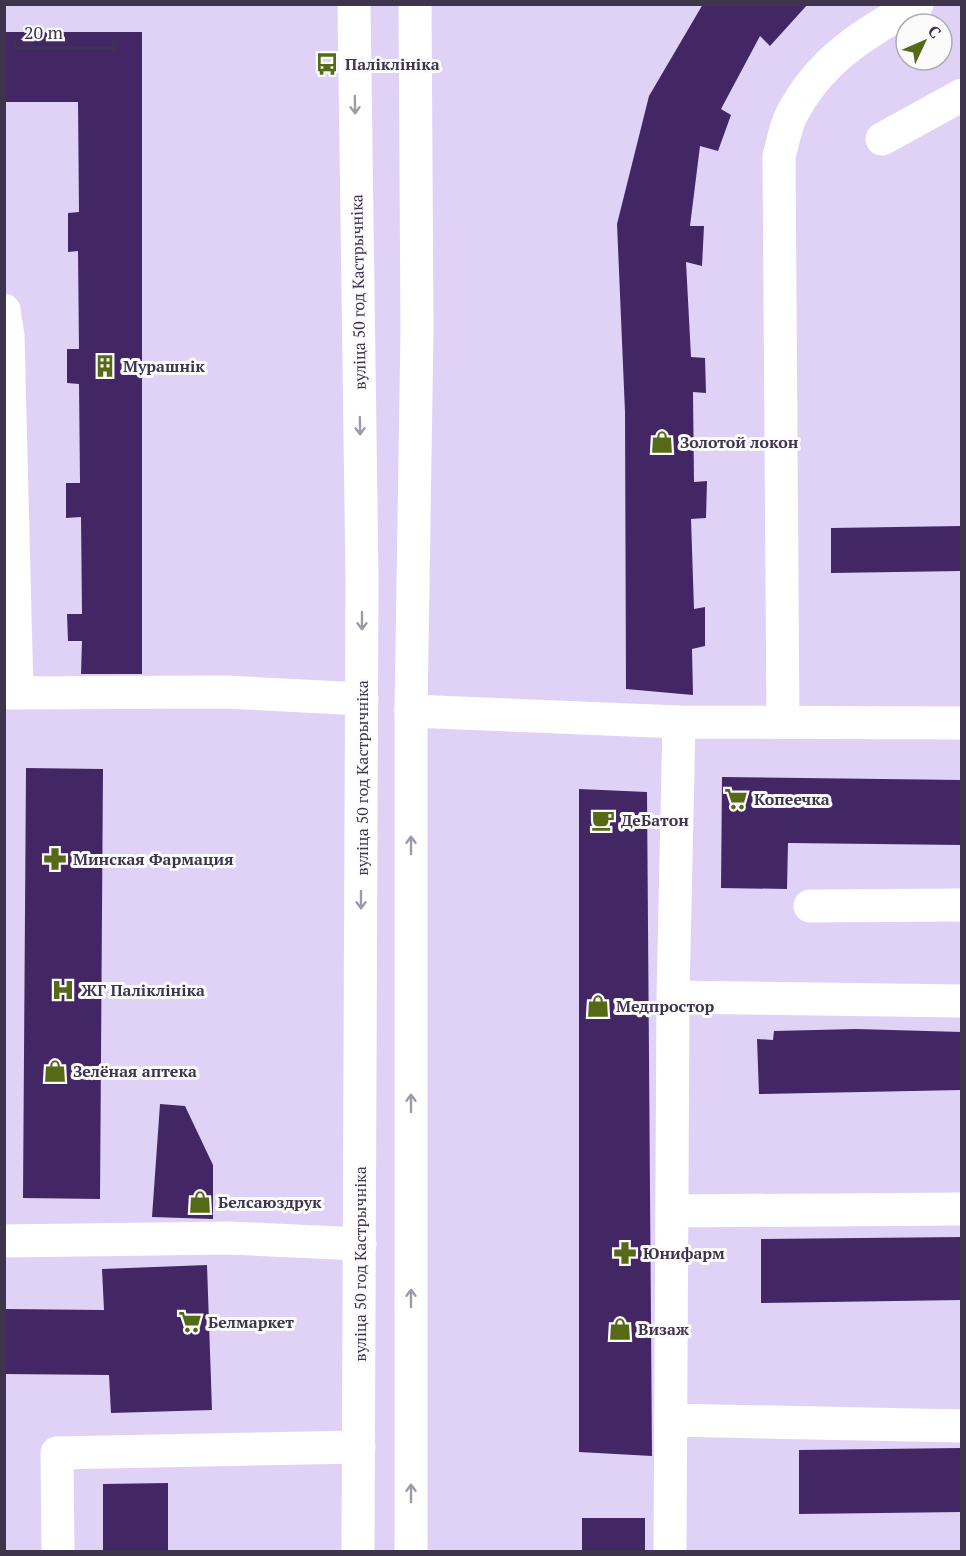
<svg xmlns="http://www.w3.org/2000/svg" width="966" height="1556" font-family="'PT Serif',serif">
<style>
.building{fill:#432765}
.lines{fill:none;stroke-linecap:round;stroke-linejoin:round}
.minor{stroke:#fff;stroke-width:33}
.major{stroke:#fff;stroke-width:33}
.oneway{stroke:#9e9aa6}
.labels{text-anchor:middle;stroke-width:6;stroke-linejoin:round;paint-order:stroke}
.poi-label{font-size:16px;font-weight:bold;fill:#3e344c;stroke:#fbfbfb;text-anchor:start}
.street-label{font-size:16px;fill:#3e344c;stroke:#fbfbfb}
</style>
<rect width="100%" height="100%" fill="#e0d2f7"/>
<path class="building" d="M 703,4 L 808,4 L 770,46 L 760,36 L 721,109 L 731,115 L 718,151 L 700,146 L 690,226 L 704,226 L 702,266 L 686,262 L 691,357 L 705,358 L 706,393 L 693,392 L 694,482 L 707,481 L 706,518 L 691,519 L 694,609 L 705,607 L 705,646 L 692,649 L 693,695 L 626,689 L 625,412 L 617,224 L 649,96 Z
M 4,32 L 142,32 L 142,674 L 81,674 L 82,641 L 68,641 L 67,614 L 82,614 L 81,517 L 66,518 L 66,483 L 80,483 L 79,384 L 67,383 L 67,349 L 79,349 L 78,251 L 68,252 L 68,213 L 79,212 L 78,102 L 4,102 Z
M 962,526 L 962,571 L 831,573 L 831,528 Z
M 26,768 L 103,769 L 100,1199 L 23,1198 Z
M 722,777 L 962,780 L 962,845 L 788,843 L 787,889 L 721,888 Z
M 579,789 L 647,792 L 652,1456 L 579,1452 Z
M 856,1029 L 962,1032 L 962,1090 L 759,1094 L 757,1039 L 773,1040 L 774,1031 Z
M 160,1104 L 185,1106 L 213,1165 L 213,1219 L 152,1217 Z
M 962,1237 L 962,1300 L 761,1303 L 761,1239 Z
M 207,1265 L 212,1410 L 111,1413 L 109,1375 L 4,1374 L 4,1309 L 104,1310 L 102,1269 Z
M 962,1448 L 962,1512 L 799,1514 L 799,1450 Z
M 168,1483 L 168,1551 L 103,1551 L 103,1484 Z
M 582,1518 L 645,1518 L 645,1551 L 582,1551 Z"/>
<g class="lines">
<path class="minor" d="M 882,139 L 962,95
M 4,310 L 8,336 L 17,693
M 4,693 L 226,692 L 362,699
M 411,711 L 679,722 L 962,723
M 783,722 L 779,156 C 783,143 785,128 791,116 C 819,60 864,34 917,4
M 810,906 L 962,905
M 673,997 L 962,1001
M 672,1211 L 962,1209
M 4,1241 L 230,1238 L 360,1244
M 671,1420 L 962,1426
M 58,1552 L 57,1453 L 359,1447
M 670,1552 L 673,997 L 679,722"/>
<path class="major" d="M 354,4 L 362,578 L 358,1552
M 411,1552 L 411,711 L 417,330 L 415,4"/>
</g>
<defs><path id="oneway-shaft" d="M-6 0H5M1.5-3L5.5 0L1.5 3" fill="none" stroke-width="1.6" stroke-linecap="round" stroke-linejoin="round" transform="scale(1.5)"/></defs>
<g class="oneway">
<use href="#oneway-shaft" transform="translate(355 105) rotate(89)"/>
<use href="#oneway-shaft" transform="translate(360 426) rotate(89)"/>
<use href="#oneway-shaft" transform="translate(362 621) rotate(90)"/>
<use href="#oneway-shaft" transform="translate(411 845) rotate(-90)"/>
<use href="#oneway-shaft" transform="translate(361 900) rotate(90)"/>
<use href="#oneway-shaft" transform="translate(411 1103) rotate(-90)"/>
<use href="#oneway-shaft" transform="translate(411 1298) rotate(-90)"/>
<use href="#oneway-shaft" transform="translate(411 1493) rotate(-90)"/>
</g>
<defs>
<g id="bus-bare" transform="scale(1.8)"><path d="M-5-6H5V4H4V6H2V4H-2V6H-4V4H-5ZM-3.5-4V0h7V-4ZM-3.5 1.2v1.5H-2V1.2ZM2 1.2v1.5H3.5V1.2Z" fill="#566916" stroke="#fbfbfb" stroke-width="2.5" paint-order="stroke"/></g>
<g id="building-bare" transform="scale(1.8)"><path d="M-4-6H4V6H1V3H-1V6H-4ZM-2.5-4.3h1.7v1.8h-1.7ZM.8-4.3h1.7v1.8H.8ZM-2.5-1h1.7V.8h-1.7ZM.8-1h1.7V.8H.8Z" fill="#566916" stroke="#fbfbfb" stroke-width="2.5" paint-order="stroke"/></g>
<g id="shop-bare" transform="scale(1.8)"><path d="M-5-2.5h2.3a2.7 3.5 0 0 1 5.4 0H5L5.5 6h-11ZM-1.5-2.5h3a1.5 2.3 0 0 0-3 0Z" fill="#566916" stroke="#fbfbfb" stroke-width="2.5" paint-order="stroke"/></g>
<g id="supermarket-bare" transform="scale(1.8)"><path d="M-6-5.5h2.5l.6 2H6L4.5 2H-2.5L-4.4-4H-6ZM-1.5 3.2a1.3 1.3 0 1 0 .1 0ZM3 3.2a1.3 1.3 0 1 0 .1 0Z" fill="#566916" stroke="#fbfbfb" stroke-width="2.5" paint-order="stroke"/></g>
<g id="cafe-bare" transform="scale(1.8)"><path d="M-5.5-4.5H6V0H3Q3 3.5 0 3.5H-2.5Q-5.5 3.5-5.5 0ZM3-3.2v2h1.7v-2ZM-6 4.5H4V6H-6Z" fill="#566916" stroke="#fbfbfb" stroke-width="2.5" paint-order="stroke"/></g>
<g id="pharmacy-bare" transform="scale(1.8)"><path d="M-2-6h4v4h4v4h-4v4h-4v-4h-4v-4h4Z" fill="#566916" stroke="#fbfbfb" stroke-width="2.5" paint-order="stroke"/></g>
<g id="hospital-bare" transform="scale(1.8)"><path d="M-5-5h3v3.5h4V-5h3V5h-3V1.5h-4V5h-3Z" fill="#566916" stroke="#fbfbfb" stroke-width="2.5" paint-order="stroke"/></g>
</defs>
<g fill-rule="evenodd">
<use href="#bus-bare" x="327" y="64"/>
<use href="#building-bare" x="105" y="366"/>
<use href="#shop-bare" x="662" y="442"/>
<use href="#supermarket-bare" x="736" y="799"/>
<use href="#cafe-bare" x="603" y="820"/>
<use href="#pharmacy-bare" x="55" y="859"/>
<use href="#hospital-bare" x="63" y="990"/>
<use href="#shop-bare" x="598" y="1006"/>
<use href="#shop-bare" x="55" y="1071"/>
<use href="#shop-bare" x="200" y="1202"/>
<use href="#pharmacy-bare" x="625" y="1253"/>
<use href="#supermarket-bare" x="190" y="1322"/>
<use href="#shop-bare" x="620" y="1329"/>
</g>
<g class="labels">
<g class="poi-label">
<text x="345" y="70">Паліклініка</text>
<text x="123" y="372">Мурашнік</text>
<text x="680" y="448">Золотой локон</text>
<text x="754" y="805">Копеечка</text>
<text x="621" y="826">ДеБатон</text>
<text x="73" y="865">Минская Фармация</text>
<text x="81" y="996">ЖГ Паліклініка</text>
<text x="616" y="1012">Медпростор</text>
<text x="73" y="1077">Зелёная аптека</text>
<text x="218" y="1208">Белсаюздрук</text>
<text x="643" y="1259">Юнифарм</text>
<text x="208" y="1328">Белмаркет</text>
<text x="638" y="1335">Визаж</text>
</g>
<g class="street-label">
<text transform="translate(358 292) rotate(-91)" y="6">вуліца 50 год Кастрычніка</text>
<text transform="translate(362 778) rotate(-90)" y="6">вуліца 50 год Кастрычніка</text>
<text transform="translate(360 1264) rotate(-90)" y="6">вуліца 50 год Кастрычніка</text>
</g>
</g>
<rect width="966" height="1556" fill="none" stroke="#3e344c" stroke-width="12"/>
<g transform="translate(924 42) rotate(46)"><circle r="28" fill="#fbfbfb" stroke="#afabb5" stroke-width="1.5"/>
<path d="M0-4.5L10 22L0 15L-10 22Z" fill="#566916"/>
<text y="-9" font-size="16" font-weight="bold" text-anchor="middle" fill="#3e344c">С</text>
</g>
<path d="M15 39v9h99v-9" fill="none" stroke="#3e344c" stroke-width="3"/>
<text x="24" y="39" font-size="18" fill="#3e344c" stroke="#fbfbfb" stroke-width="4.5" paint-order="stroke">20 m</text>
</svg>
